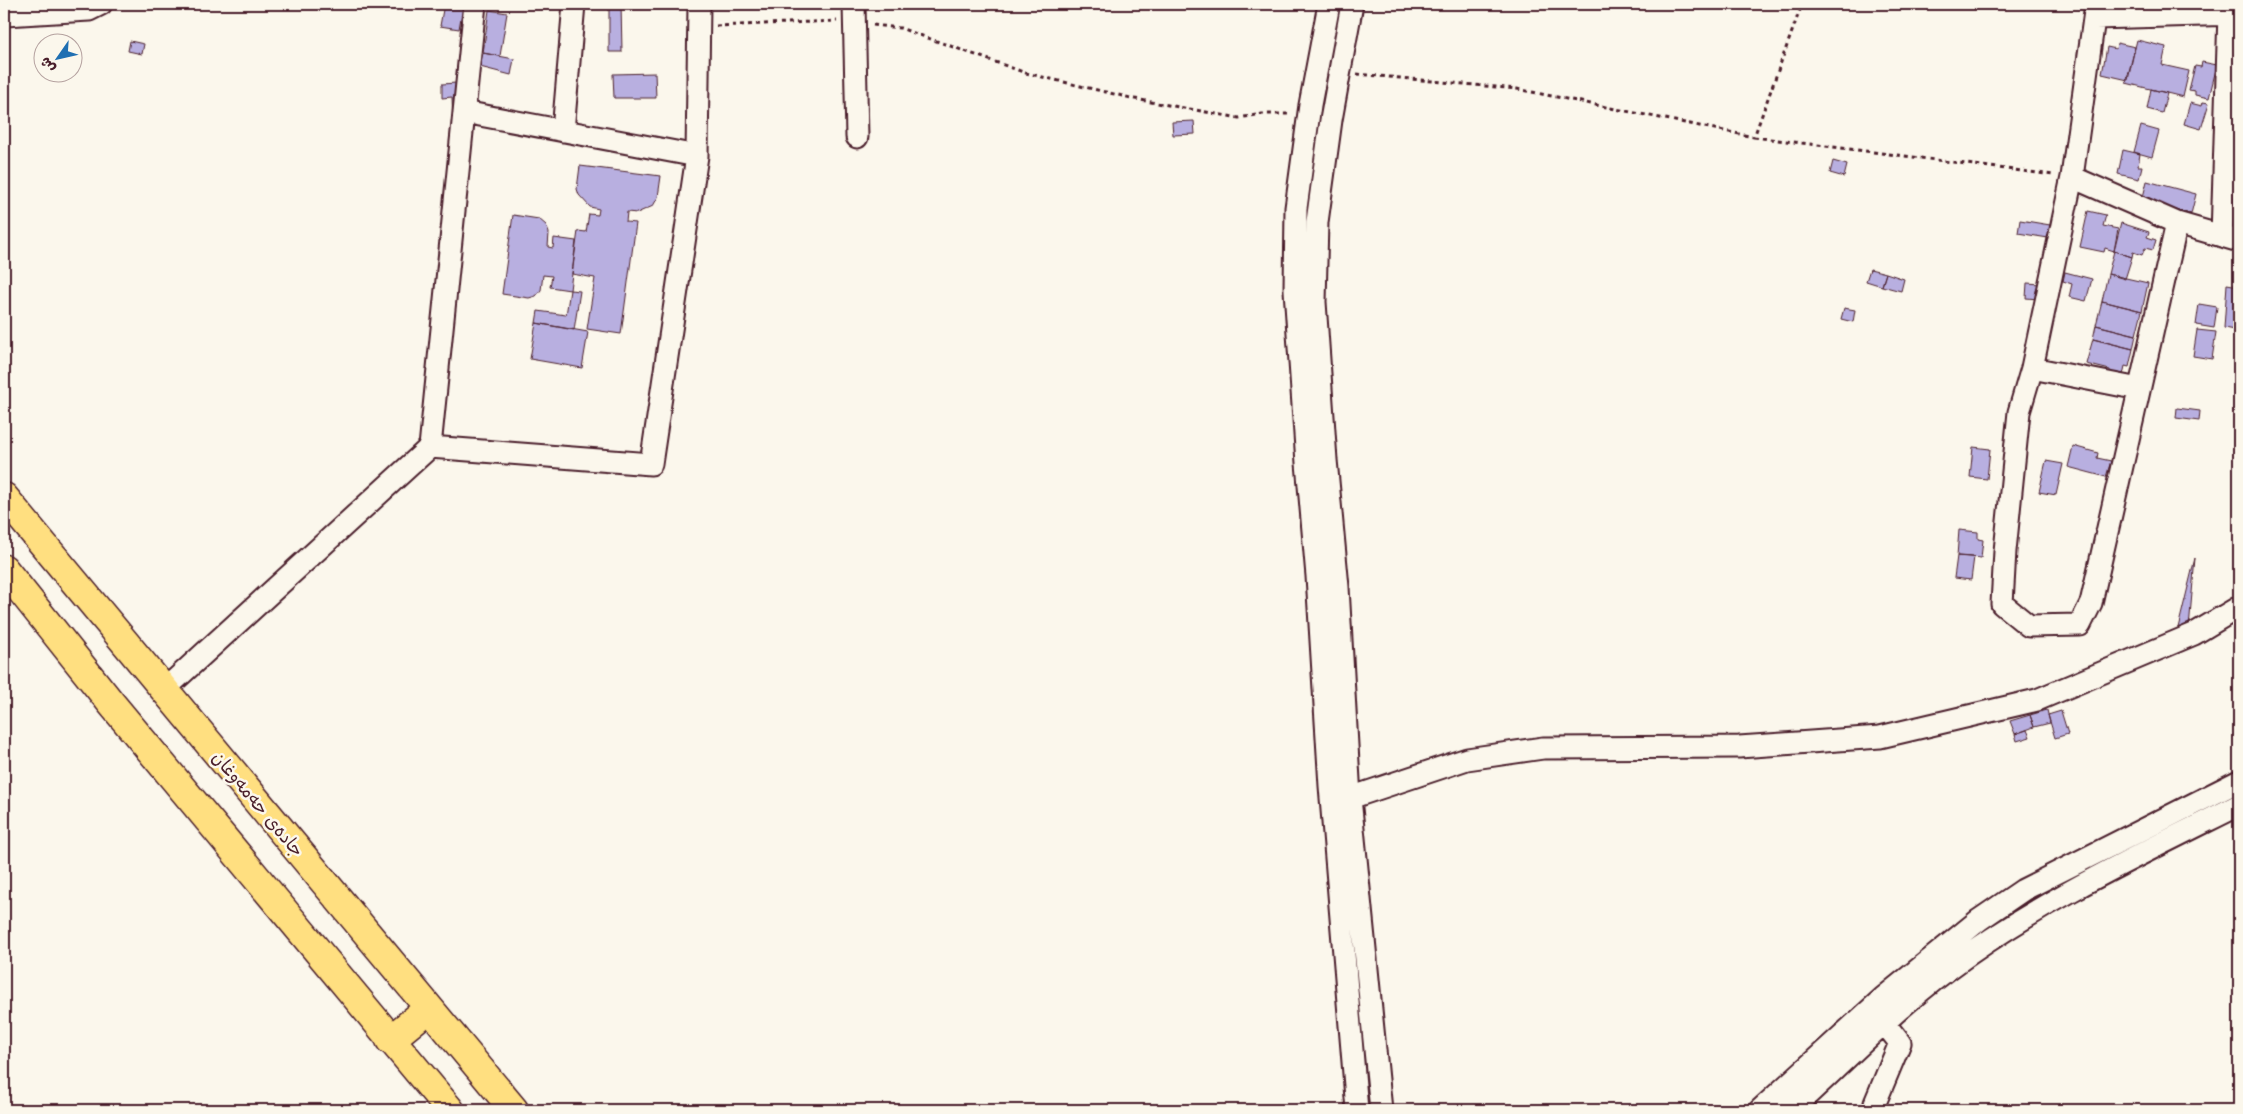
<svg xmlns="http://www.w3.org/2000/svg" width="2243" height="1114" font-family="Mali,'Playpen Sans Arabic',sans-serif">
<style>
.building{fill:#b8afe0;stroke:#4a1f2b}
.lines{fill:none;stroke-linecap:round;stroke-linejoin:round}
.minor-casing{stroke:#4a1f2b;stroke-width:25}
.major-casing{stroke:#4a1f2b;stroke-width:31}
.path{stroke:#4a1f2b;stroke-width:3;stroke-dasharray:4 4;stroke-linecap:butt}
.minor{stroke:#fbf7ec;stroke-width:21}
.major{stroke:#ffdf80;stroke-width:28}
.labels{text-anchor:middle;stroke-width:5;stroke-linejoin:round;paint-order:stroke}
.street-label{font-size:18px;fill:#4a1f2b;stroke:#fbf7ec}
</style>
<rect width="100%" height="100%" fill="#fbf7ec"/>
<filter id="ink" filterUnits="userSpaceOnUse"><feTurbulence type="fractalNoise" baseFrequency=".02" numOctaves="2"/><feDisplacementMap in="SourceGraphic" scale="10" xChannelSelector="R" yChannelSelector="G"/><feConvolveMatrix kernelMatrix="1 2 1 2 8 2 1 2 1" color-interpolation-filters="sRGB"/></filter>
<g filter="url(#ink)">
<path class="building" d="M 444,4 L 463,6 L 459,29 L 440,26 Z
M 609,4 L 621,4 L 622,52 L 609,52 Z
M 489,10 L 507,13 L 500,56 L 483,53 Z
M 2137,40 L 2166,47 L 2162,65 L 2189,71 L 2183,97 L 2126,83 Z
M 130,41 L 144,44 L 142,54 L 128,51 Z
M 2117,43 L 2135,47 L 2128,80 L 2102,74 L 2107,47 L 2116,49 Z
M 483,53 L 514,59 L 511,75 L 480,67 Z
M 2202,62 L 2217,65 L 2209,98 L 2195,95 L 2195,91 L 2189,90 L 2195,66 L 2201,67 Z
M 655,73 L 656,98 L 614,98 L 613,74 Z
M 456,83 L 455,87 L 466,87 L 453,127 L 452,97 L 442,98 L 442,84 Z
M 2151,89 L 2167,93 L 2162,113 L 2147,109 Z
M 2203,102 L 2209,103 L 2201,129 L 2184,124 L 2190,103 L 2202,106 Z
M 1194,121 L 1195,134 L 1173,135 L 1172,122 Z
M 2141,126 L 2159,131 L 2152,157 L 2134,152 Z
M 2237,128 L 2239,128 L 2239,139 L 2237,139 Z
M 2123,150 L 2140,154 L 2138,166 L 2142,166 L 2139,179 L 2118,174 Z
M 1833,161 L 1847,165 L 1844,177 L 1830,173 Z
M 580,166 L 661,176 L 658,197 L 653,206 L 637,213 L 627,212 L 626,222 L 636,223 L 621,334 L 587,329 L 595,278 L 572,274 L 578,231 L 586,232 L 589,214 L 598,215 L 599,209 L 590,207 L 579,195 L 577,189 Z
M 2147,181 L 2196,194 L 2191,214 L 2142,201 Z
M 2088,211 L 2106,215 L 2103,226 L 2118,229 L 2114,251 L 2105,248 L 2104,252 L 2080,247 Z
M 513,215 L 539,219 L 546,225 L 549,233 L 548,247 L 553,248 L 554,238 L 576,241 L 570,290 L 550,287 L 552,276 L 543,275 L 541,290 L 536,296 L 529,298 L 502,294 Z
M 2020,220 L 2050,225 L 2048,238 L 2018,233 Z
M 2121,223 L 2149,232 L 2147,237 L 2156,240 L 2153,250 L 2145,248 L 2142,255 L 2133,252 L 2132,257 L 2114,251 Z
M 2114,251 L 2132,257 L 2125,279 L 2108,274 Z
M 1870,269 L 1886,273 L 1882,286 L 1866,281 Z
M 2065,272 L 2092,279 L 2086,301 L 2069,297 L 2072,284 L 2063,281 Z
M 1886,273 L 1904,279 L 1901,291 L 1882,286 Z
M 2108,274 L 2148,283 L 2142,311 L 2102,301 Z
M 2027,283 L 2041,284 L 2039,299 L 2026,298 Z
M 2227,284 L 2239,286 L 2239,331 L 2224,328 Z
M 570,290 L 580,291 L 574,330 L 536,323 L 538,311 L 566,315 Z
M 2102,301 L 2142,311 L 2136,335 L 2096,325 Z
M 2199,304 L 2217,307 L 2214,328 L 2196,325 Z
M 1844,308 L 1855,310 L 1853,322 L 1841,319 Z
M 536,323 L 588,332 L 582,368 L 530,359 Z
M 2096,325 L 2136,335 L 2133,349 L 2093,339 Z
M 2197,330 L 2216,332 L 2212,359 L 2193,356 Z
M 2093,339 L 2133,349 L 2129,367 L 2125,366 L 2123,375 L 2110,372 L 2110,370 L 2086,364 Z
M 2177,408 L 2200,411 L 2199,421 L 2176,418 Z
M 2073,446 L 2098,453 L 2097,458 L 2111,461 L 2106,477 L 2068,467 Z
M 1973,447 L 1990,449 L 1987,479 L 1970,477 Z
M 2046,461 L 2063,464 L 2056,495 L 2039,492 Z
M 1959,530 L 1978,532 L 1978,539 L 1983,540 L 1981,558 L 1957,556 Z
M 1957,556 L 1974,557 L 1971,580 L 1954,578 Z
M 2195,558 L 2189,628 L 2178,628 Z
M 2047,710 L 2050,723 L 2034,727 L 2030,715 Z
M 2061,711 L 2068,734 L 2055,738 L 2048,715 Z
M 2030,715 L 2034,727 L 2015,734 L 2010,721 Z
M 2027,730 L 2030,737 L 2017,741 L 2015,734 Z"/>
<g class="lines">
<g class="minor-casing">
<path id="minor" d="M 854,4 L 857,137
M 1329,4 L 1310,105 L 1296,208 L 1295,290 L 1307,463 L 1317,576 L 1330,786 L 1357,1110
M 1352,4 L 1331,120 L 1317,222 L 1315,302 L 1326,460 L 1338,587 L 1350,798 L 1381,1110
M 2096,4 L 2072,177 L 2032,368 L 2019,412 L 2005,551 L 2002,604 L 2029,626 L 2080,625 L 2091,603 L 2177,223
M 5,15 L 89,10 L 101,4
M 2095,18 L 2239,14
M 464,112 L 697,156
M 563,131 L 574,4
M 2072,177 L 2177,223 L 2239,241
M 2222,236 L 2229,13
M 2032,368 L 2139,389
M 430,447 L 651,464 L 697,156 L 699,4
M 164,690 L 430,447 L 475,4
M 1350,798 L 1467,759 L 1543,748 L 1739,747 L 1880,737 L 2037,700 L 2194,634 L 2239,607
M 1760,1110 L 1883,998 L 1979,920 L 2023,890 L 2239,781
M 1791,1110 C 1842,1064 1891,1012 1946,971 C 2036,903 2139,855 2239,805
M 1875,1110 L 1875,1103 L 1900,1043 L 1885,1024"/>
</g>
<g class="major-casing">
<path id="major" d="M 4,497 L 514,1110
M 4,569 L 111,703 L 450,1110
M 390,1040 L 429,1008"/>
</g>
<path class="path" d="M 873,25 L 900,28 L 1026,73 L 1135,99 L 1239,118 L 1262,114 L 1291,114
M 716,26 L 837,21
M 1357,74 L 1517,89 L 1754,137 L 1802,4
M 1754,137 L 2054,175"/>
<use href="#minor" class="minor"/>
<use href="#major" class="major"/>
</g>
</g>
<g class="labels">
<g class="street-label">
<text transform="translate(258 804) rotate(50)" y="6">جادەی حەمەوغان</text>
</g>
</g>
<rect width="2243" height="1114" fill="none" stroke="#fbf7ec" stroke-width="20"/>
<rect x="10" y="10" width="2223" height="1094" fill="none" stroke="#4a1f2b" stroke-width="2" filter="url(#ink)"/>
<g transform="translate(58 58) rotate(236)"><circle r="24" fill="#fbf7ec" stroke="#b4a19f"/>
<path d="M0-4L9 19L0 12L-9 19Z" fill="#1f6fb2"/>
<text y="-8" font-size="14" font-weight="bold" text-anchor="middle" fill="#4a1f2b">ش</text>
</g>
</svg>
